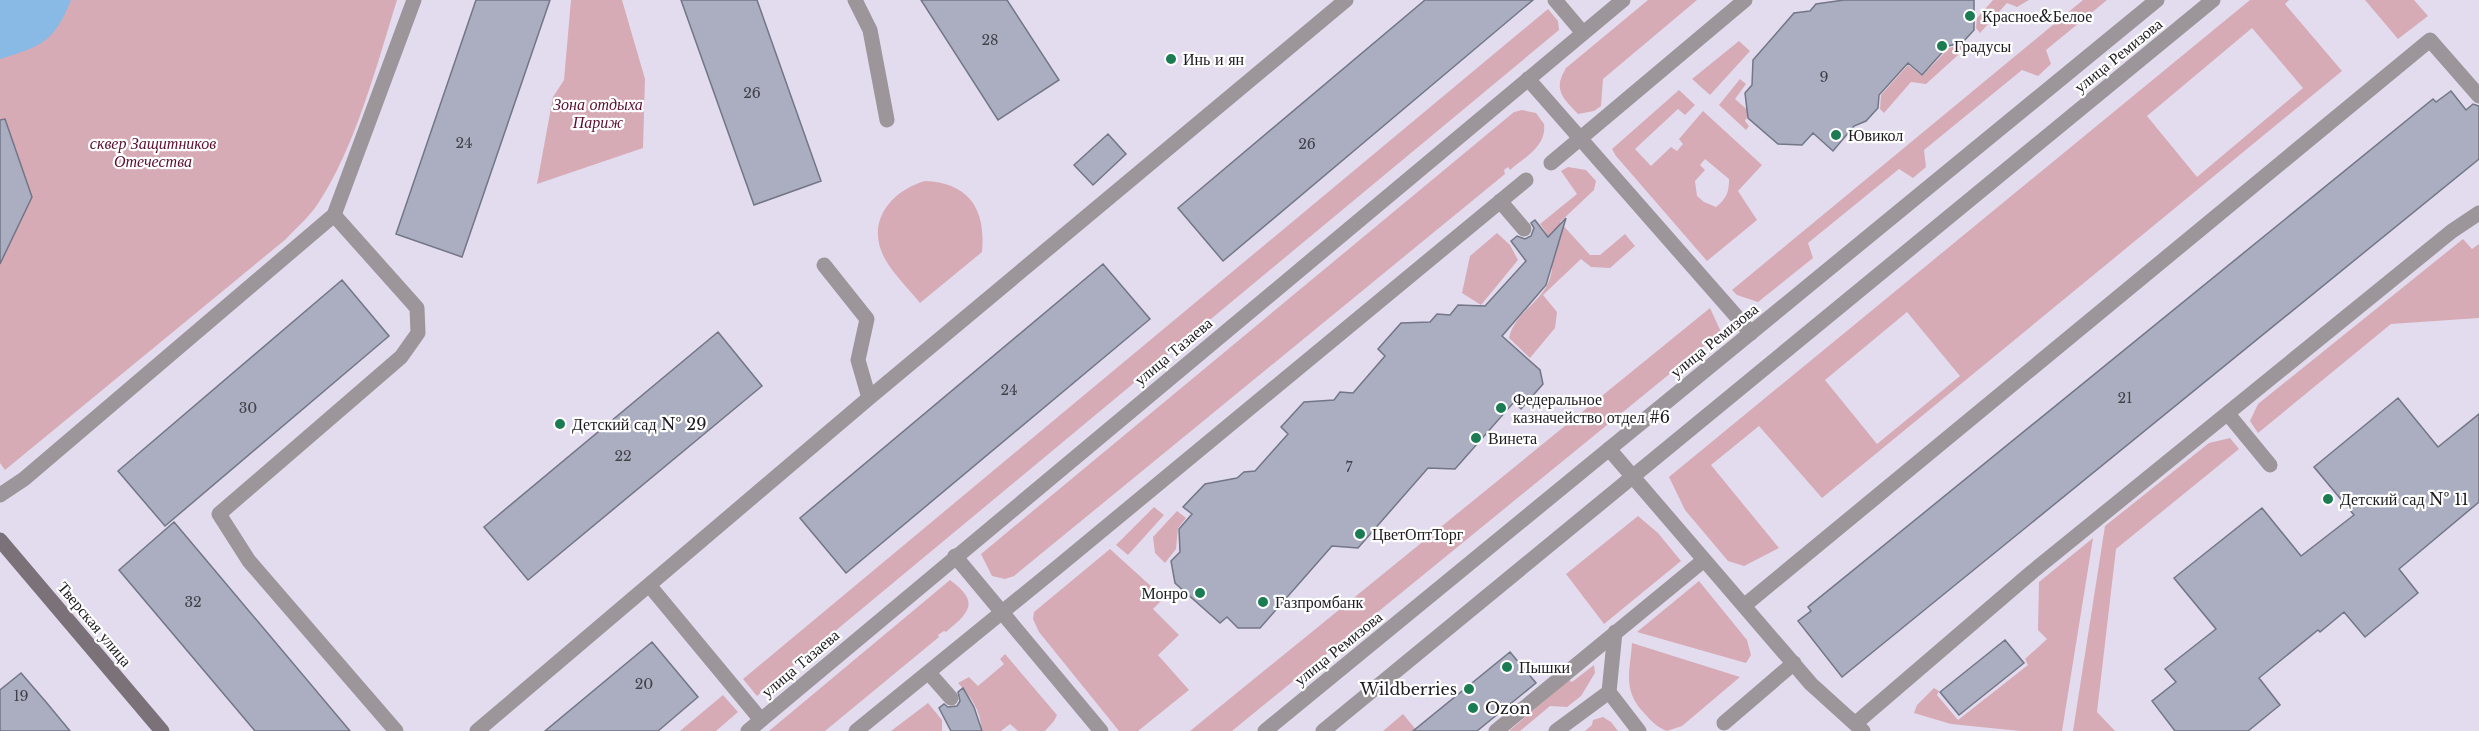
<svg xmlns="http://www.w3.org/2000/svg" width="2479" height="731" font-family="'Libre Baskerville',serif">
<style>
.green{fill:#d7abb6;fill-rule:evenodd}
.water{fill:#89b9e5}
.building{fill:#aaaec0;stroke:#727686;stroke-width:1.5}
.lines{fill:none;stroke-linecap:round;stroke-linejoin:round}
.lane{stroke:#9c959a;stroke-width:15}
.street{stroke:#9c959a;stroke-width:15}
.secondary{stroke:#7b7179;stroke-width:15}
.poi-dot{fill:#1b7b52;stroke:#fff;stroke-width:2}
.labels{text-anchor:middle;stroke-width:4.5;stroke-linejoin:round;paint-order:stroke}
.number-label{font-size:14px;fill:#414049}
.poi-label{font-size:16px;fill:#1e1b21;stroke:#fff;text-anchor:start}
.street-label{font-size:16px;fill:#1e1b21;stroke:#fff}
.park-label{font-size:16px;font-style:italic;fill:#5b0e2d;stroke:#fff}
</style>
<rect width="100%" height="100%" fill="#e3dcee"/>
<path class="green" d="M 0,0 L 397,0 C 377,64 355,149 317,205 C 309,217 296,228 286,239 L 5,470 L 0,463 Z
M 571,0 L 622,0 L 645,79 L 643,148 L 537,184 L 553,97 L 564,80 Z
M 1648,0 L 1697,0 L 1603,79 L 1601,106 L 1594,111 L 1578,114 C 1562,97 1553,90 1566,68 Z
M 1993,0 L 2029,0 L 2017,7 L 2007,3 L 1980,33 L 1976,28 L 1977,18 Z
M 2083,0 L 2107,0 L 2046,50 L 2051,64 L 2038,76 L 2022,70 L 1924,150 L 1926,167 L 1913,178 L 1899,169 L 1808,243 L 1813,258 L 1758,302 L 1737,295 L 1732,290 Z
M 2250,0 L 2289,0 L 2285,4 L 2342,71 L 1822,498 L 1759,426 L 1711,465 L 1779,548 L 1744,566 L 1728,561 L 1685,510 L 1669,477 ZM 2252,28 L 2303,88 L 2197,177 L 2147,116 ZM 1907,312 L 1960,376 L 1877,444 L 1825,380 Z
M 2365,0 L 2414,0 L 2428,16 L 2398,39 Z
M 1548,9 L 1558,21 L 1559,30 L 757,696 L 743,679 Z
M 1739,41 L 1750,51 L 1710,95 L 1692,79 Z
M 1961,45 L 1967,47 L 1926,84 L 1911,82 L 1884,113 L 1880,109 L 1881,95 L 1908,65 L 1922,76 L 1949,48 Z
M 1740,79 L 1746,84 L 1735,99 L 1750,112 L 1745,121 L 1749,126 L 1746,130 L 1719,105 Z
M 1679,90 L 1695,105 L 1685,115 L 1678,109 L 1635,149 L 1651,166 L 1671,147 L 1677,151 L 1683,144 L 1679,139 L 1703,111 L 1762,165 L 1738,191 L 1757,220 L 1707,261 L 1616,156 L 1612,149 ZM 1705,159 L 1729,179 C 1729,192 1727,198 1716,207 L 1704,202 L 1697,196 L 1695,181 L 1705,170 L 1700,165 Z
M 1522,110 L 1536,113 L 1544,124 C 1547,146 1525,157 1510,170 L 1508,167 L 1504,170 L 1505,174 L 1014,576 L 1005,579 L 992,576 L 981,554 L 1514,112 Z
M 1568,167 L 1586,170 L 1596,181 L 1594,190 L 1560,222 L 1590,255 L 1600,255 L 1625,234 L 1635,246 L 1610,268 L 1591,267 L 1581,259 L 1543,295 L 1557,312 L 1555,328 L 1530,358 L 1509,338 C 1517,304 1557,301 1552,254 C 1550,241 1548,234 1540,224 L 1577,194 L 1561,171 Z
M 925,181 C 970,183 986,210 982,252 L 920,303 C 909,289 894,275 885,259 C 865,223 890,191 925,181 Z
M 1497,233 L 1510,245 L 1518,260 L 1481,305 L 1462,293 L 1470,256 Z
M 2463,239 L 2472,249 L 2479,244 L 2479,318 L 2391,324 L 2258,433 L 2250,421 L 2258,404 Z
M 1710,308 L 1721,332 L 1232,731 L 1190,731 Z
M 2230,438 L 2239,449 L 2116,549 L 2097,712 L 2115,731 L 2073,731 L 2105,526 L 2209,443 Z
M 1154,507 L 1164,515 L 1128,555 L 1116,545 Z
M 1177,511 L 1186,518 L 1178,528 L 1176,549 L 1165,563 L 1155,553 L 1153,537 Z
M 1638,516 L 1658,533 L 1681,561 L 1604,624 L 1566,574 Z
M 2093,538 L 2062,731 L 2020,731 L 1951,724 L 1914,713 L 1917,705 L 1934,688 L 1939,691 L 1937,695 L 1958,720 L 2028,665 L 2025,659 L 2047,639 L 2038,630 L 2039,582 Z
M 1110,549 L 1164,598 L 1153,609 L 1179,635 L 1158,655 L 1189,690 L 1138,731 L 1119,731 L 1039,632 L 1033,619 L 1034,612 Z
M 950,580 C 980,602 970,612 946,632 L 944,631 L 938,635 L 939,637 L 825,731 L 769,731 Z
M 1699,581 L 1747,640 L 1751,655 L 1746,663 L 1637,632 Z
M 1632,643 L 1740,677 L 1682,726 L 1667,731 C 1657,727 1652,722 1645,714 C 1622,690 1630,673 1632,643 Z
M 1005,654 L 1057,715 L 1054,721 L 1045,731 L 1018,731 L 1010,724 L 1001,731 L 981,731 C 982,712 971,697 958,683 L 969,677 L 978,686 L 1004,664 L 1000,659 Z
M 1594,665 L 1595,673 L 1581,696 L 1567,707 L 1550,706 L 1520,731 L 1509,731 L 1569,680 L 1572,682 Z
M 723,695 L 738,712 L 716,731 L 680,731 Z
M 928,703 L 942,720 L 942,731 L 891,731 Z
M 1403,714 L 1417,731 L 1383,731 Z
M 1603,717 L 1611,722 L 1618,731 L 1585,731 L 1592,725 L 1593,720 Z"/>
<path class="water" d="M 0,0 L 71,0 C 54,42 42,46 0,59 Z"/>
<path class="building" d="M 476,0 L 550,0 L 462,257 L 396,234 Z
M 681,0 L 757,0 L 821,181 L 754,205 Z
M 921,0 L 1007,0 L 1059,80 L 998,120 Z
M 1425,0 L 1533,0 L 1223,261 L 1178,208 Z
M 1844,0 L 1974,0 L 1974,30 L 1962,43 L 1948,46 L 1922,75 L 1908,63 L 1879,95 L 1878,108 L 1866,121 L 1854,126 L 1833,151 L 1813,133 L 1802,145 L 1778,144 L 1748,118 L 1745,93 L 1752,85 L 1753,60 L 1794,13 L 1810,11 L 1816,4 Z
M 2451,91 L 2466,110 L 2473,104 L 2479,106 L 2479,159 L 1842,677 L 1798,621 L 1811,611 L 1808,607 L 2433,99 L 2436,102 Z
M 5,119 L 32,197 L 0,264 L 0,120 Z
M 1108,134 L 1126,154 L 1093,185 L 1074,165 Z
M 1566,218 L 1546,285 L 1502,336 L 1540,370 L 1543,384 L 1521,409 L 1514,402 L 1455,469 L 1428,468 L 1358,548 L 1332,546 L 1260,628 L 1238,628 L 1227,617 L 1220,623 L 1175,583 L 1171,561 L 1180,552 L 1179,529 L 1192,514 L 1183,507 L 1205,484 L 1237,478 L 1244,472 L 1255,471 L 1288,434 L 1281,427 L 1304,402 L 1334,400 L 1340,392 L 1353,393 L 1385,356 L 1378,349 L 1401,323 L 1430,322 L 1437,314 L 1450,315 L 1458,305 L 1485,306 L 1526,261 L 1511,241 L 1517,236 L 1525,239 L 1531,236 L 1534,228 L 1531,223 L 1535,220 L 1548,237 Z
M 1103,264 L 1150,319 L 846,573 L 800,518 Z
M 342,280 L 389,336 L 165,526 L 118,471 Z
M 718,332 L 762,386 L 528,580 L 484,527 Z
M 2398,398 L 2438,447 L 2479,414 L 2479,502 L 2399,569 L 2418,593 L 2365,637 L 2344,612 L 2320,632 L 2318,630 L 2259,678 L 2280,705 L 2248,731 L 2175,731 L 2152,701 L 2176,682 L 2165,669 L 2216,629 L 2174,578 L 2262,508 L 2301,556 L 2354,515 L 2314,467 Z
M 174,522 L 201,554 L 350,731 L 255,731 L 119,570 Z
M 2005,640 L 2024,663 L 1959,715 L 1940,692 Z
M 652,642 L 698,697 L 658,731 L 545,731 Z
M 1510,652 L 1536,683 L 1477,731 L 1413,731 Z
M 21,673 L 46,702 L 70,731 L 0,731 L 0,690 Z
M 963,688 L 974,707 L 982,731 L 951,731 L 939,708 L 944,704 L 948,707 L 957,706 L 960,701 L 958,692 Z"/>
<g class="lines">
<path class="lane" d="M 855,0 L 870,30 L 887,120
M 1555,0 L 1583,33
M 1528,79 L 1751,333
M 1551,163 L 1745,0
M 1500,201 L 1524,229
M 334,215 L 417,308 L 418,333 L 401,357 L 219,514 L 249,561 L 396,731
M 824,265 L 867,319 L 858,360 L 869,398
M 2228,414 L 2270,465
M 1609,449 L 1811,684 L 1863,731
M 955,556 L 1101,731
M 649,585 L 761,720
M 1745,605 L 2430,40 L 2479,96
M 1615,632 L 1609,692 L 1639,731
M 929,673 L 951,698
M 1724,723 L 1794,663
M 1856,723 L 2032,572 L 2452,231 L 2479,213
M 477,731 L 869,398 L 1346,0
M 856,731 L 1060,565 L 1526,180
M 1496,731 L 1704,560
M 1556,731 L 1609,692"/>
<path class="street" d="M 0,495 L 24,479 L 334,215 L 414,0
M 748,731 L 1623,0
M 1265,731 L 2157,0
M 1323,731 L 2213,0"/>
<path class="secondary" d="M 0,540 L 162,731"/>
</g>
<g class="poi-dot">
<circle cx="1970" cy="16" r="6"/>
<circle cx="1942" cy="46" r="6"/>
<circle cx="1171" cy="59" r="6"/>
<circle cx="1836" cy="135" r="6"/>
<circle cx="1501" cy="408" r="6"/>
<circle cx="560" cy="424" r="6"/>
<circle cx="1476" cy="438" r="6"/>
<circle cx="2328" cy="499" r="6"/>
<circle cx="1360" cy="534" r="6"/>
<circle cx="1200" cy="593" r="6"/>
<circle cx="1263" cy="602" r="6"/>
<circle cx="1507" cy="667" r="6"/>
<circle cx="1469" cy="689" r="6"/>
<circle cx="1473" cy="708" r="6"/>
</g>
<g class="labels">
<g class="number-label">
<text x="990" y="45">28</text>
<text x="1824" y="82">9</text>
<text x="752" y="98">26</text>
<text x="464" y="148">24</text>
<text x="1307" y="149">26</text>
<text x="1009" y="395">24</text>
<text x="2125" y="403">21</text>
<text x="248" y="413">30</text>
<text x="623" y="461">22</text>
<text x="1349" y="472">7</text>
<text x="193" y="607">32</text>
<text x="644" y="689">20</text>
<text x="21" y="701">19</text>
</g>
<g class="poi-label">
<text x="1982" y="22">Красное&amp;Белое</text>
<text x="1954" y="52">Градусы</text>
<text x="1183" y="65">Инь и ян</text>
<text x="1848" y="141">Ювикол</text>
<text x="1513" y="405">Федеральное<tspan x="1513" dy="18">казначейство отдел #6</tspan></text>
<text x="572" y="430">Детский сад № 29</text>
<text x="1488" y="444">Винета</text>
<text x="2340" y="505">Детский сад № 11</text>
<text x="1372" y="540">ЦветОптТорг</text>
<text x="1188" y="599" text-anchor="end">Монро</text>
<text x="1275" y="608">Газпромбанк</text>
<text x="1519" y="673">Пышки</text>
<text x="1457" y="695" text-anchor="end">Wildberries</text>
<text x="1485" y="714">Ozon</text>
</g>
<g class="street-label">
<text transform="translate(2118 55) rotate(-39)" y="6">улица Ремизова</text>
<text transform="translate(1714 340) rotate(-39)" y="6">улица Ремизова</text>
<text transform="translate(1173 351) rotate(-40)" y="6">улица Тазаева</text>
<text transform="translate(95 624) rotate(50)" y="6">Тверская улица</text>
<text transform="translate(1338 648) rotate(-39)" y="6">улица Ремизова</text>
<text transform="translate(800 663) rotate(-40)" y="6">улица Тазаева</text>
</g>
<g class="park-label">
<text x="598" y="110">Зона отдыха<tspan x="598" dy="18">Париж</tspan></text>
<text x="153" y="149">сквер Защитников<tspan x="153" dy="18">Отечества</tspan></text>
</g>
</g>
</svg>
